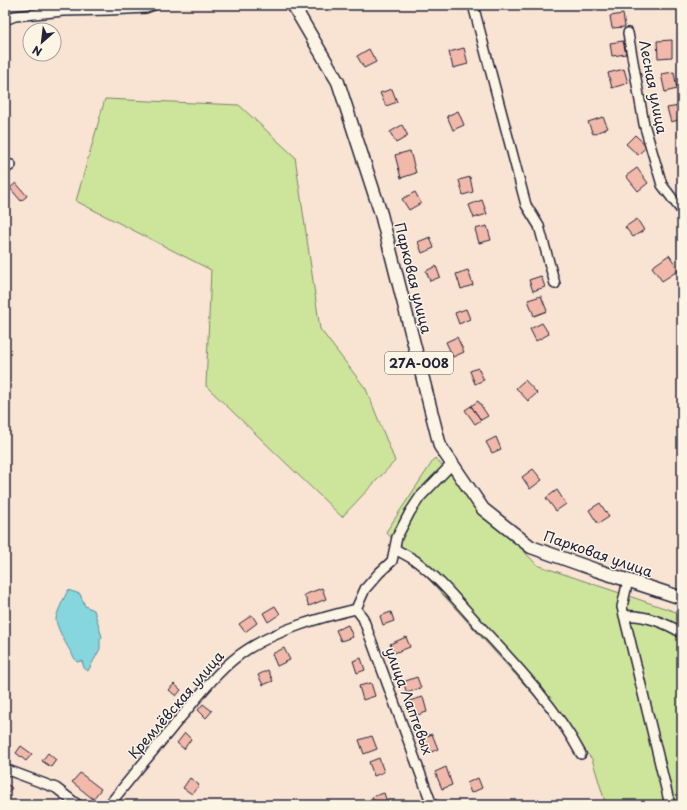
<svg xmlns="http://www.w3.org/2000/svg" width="687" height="810" font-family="'Playpen Sans',sans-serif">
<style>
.green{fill:#cde59a;stroke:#78846a}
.water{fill:#85d6dd;stroke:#5d8e9c}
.building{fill:#f2b9aa;stroke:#22223b}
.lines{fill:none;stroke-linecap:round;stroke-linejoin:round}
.minor-casing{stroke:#22223b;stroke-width:12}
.major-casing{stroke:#22223b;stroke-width:15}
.minor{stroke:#fcf5e5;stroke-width:9}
.major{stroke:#fcf5e5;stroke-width:12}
.labels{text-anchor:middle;stroke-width:3;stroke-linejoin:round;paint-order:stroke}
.shield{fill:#fcf5e5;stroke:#63616e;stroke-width:1}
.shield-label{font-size:13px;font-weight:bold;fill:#22223b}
.street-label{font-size:14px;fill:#22223b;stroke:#fcf5e5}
</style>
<rect width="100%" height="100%" fill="#f9e3d3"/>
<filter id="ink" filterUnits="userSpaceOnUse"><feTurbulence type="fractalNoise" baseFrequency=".025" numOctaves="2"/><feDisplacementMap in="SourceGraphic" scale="8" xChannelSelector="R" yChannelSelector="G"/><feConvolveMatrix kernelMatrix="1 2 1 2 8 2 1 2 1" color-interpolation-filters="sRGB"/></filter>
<g filter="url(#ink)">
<path class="green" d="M 105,99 L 239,105 L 295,157 L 320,329 L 366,389 L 395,461 L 342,517 L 206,386 L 211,270 L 76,201 Z
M 435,458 L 537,565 L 682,614 L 682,805 L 606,805 L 592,759 L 386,532 Z"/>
<path class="water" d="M 68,590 L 80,594 L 85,606 L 94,610 L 102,637 L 100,640 L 100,649 L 88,671 L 84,668 L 82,661 L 77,662 C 71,653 56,628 56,619 C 56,614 65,596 68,590 Z"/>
<path class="building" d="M 623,14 L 625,27 L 612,28 L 610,16 Z
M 672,40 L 672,57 L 658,58 L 657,41 Z
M 623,41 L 626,54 L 612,56 L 610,43 Z
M 464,48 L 468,64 L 453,68 L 449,52 Z
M 369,49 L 376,62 L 364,68 L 357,56 Z
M 624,69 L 628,83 L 612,88 L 608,73 Z
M 674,72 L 677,89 L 665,92 L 661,74 Z
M 392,89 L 397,102 L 386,106 L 380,93 Z
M 679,106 L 682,119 L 671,122 L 667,108 Z
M 458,111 L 464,125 L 453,130 L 447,116 Z
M 603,117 L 608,128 L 593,134 L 588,122 Z
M 402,125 L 408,136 L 396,143 L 390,132 Z
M 635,135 L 647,146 L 638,155 L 626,144 Z
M 410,151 L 416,173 L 401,178 L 395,155 Z
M 637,168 L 648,183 L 638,191 L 626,176 Z
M 470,177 L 473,192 L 463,195 L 459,180 Z
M 16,183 L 27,196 L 21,201 L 10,188 Z
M 415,192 L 421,203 L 409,210 L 402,199 Z
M 482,200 L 487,214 L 474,218 L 469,205 Z
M 637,219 L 644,230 L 633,237 L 625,227 Z
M 487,226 L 491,240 L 479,243 L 475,229 Z
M 430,237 L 434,248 L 422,253 L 418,242 Z
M 669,255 L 679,270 L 662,281 L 652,267 Z
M 436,266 L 440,277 L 430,281 L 426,271 Z
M 468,270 L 473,285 L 461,289 L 456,274 Z
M 541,276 L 545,287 L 533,291 L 529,280 Z
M 541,296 L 547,311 L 534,316 L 528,300 Z
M 466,309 L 470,319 L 459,324 L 455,313 Z
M 542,323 L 549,334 L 536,341 L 530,329 Z
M 457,337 L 464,352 L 453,357 L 446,342 Z
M 478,368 L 484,380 L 475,384 L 470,371 Z
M 525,380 L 537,393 L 528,401 L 516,388 Z
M 478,401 L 488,416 L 481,420 L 471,406 Z
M 471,406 L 481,420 L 475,424 L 465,410 Z
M 496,437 L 501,449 L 492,453 L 486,442 Z
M 533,469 L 542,480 L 530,489 L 522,477 Z
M 557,490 L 566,504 L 556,511 L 546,498 Z
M 600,503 L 609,517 L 598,524 L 589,510 Z
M 322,588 L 326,599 L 309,606 L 304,595 Z
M 275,606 L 280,614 L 268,622 L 263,613 Z
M 391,612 L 394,621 L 383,625 L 380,616 Z
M 252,615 L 257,623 L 245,632 L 239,624 Z
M 348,625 L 353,637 L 341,641 L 336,630 Z
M 406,637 L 410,647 L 394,653 L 390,644 Z
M 284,648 L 290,660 L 277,666 L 272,654 Z
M 361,658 L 365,670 L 357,673 L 353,661 Z
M 268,670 L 273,681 L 263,685 L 258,675 Z
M 417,677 L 421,688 L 407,693 L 403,682 Z
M 371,683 L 375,696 L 363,700 L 359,686 Z
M 174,684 L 181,690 L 176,696 L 169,690 Z
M 423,697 L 427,712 L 414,716 L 409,701 Z
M 203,704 L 212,711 L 206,718 L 198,710 Z
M 185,733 L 191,739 L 184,749 L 177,743 Z
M 432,734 L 438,749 L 427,754 L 421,739 Z
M 372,736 L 377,749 L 364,754 L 359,740 Z
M 5,744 L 10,747 L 5,755 Z
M 21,746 L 32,754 L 26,761 L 16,753 Z
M 48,753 L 56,760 L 51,767 L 42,761 Z
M 379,758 L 384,772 L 374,776 L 369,762 Z
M 446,767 L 452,785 L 442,789 L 435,772 Z
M 80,773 L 101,789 L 93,799 L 72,782 Z
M 190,778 L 199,785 L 192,794 L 183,788 Z
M 478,778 L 482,788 L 471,793 L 467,783 Z
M 5,783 L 12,788 L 5,796 Z
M 384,793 L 388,805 L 375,805 L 372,797 Z"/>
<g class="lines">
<g class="minor-casing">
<path id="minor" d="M 473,5 L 526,205 L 539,226 L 555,284
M 5,20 L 15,16 L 63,11 L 109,10 L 146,8 L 154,5
M 628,33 L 644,124 L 662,185 L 682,211
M 5,169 L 11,165
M 395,549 C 402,553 410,557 416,561 C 440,579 459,603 479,625 C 515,664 556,707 581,754
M 628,580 L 622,607 L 670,805
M 356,609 L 363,618 L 432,805
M 356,609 L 365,589 L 379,573 L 392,561 L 397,537 L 410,512 L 420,497 L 452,464
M 624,616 C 643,614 666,623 682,633
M 5,769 L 56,788 L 78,805
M 109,805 C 133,775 158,745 182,716 C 202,692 221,666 248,649 C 280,629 319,618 356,609"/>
</g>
<g class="major-casing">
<path id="major" d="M 293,5 L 338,82 L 381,214 L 440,446 L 483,509 L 531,547 L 596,570 L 682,598"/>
</g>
<use href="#minor" class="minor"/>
<use href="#major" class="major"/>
</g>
</g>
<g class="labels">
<rect class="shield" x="385" y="352" width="68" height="22" rx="3"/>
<g class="shield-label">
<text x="419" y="368">27А-008</text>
</g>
<g class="street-label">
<text transform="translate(653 87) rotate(79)" y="5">Лесная улица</text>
<text transform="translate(413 278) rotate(76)" y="5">Парковая улица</text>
<text transform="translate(598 554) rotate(19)" y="5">Парковая улица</text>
<text transform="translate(409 701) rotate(70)" y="5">улица Лаптевых</text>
<text transform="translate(176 705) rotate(-49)" y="5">Кремлёвская улица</text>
</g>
</g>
<rect width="687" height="810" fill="none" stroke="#fcf5e5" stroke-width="20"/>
<rect x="10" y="10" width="667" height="790" fill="none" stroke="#22223b" stroke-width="1.5" filter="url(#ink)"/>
<g transform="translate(42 42) rotate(208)"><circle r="19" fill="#fcf5e5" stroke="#a5a1a1"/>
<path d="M0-3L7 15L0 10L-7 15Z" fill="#22223b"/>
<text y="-6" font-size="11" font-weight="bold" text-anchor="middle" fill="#22223b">N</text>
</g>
</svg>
